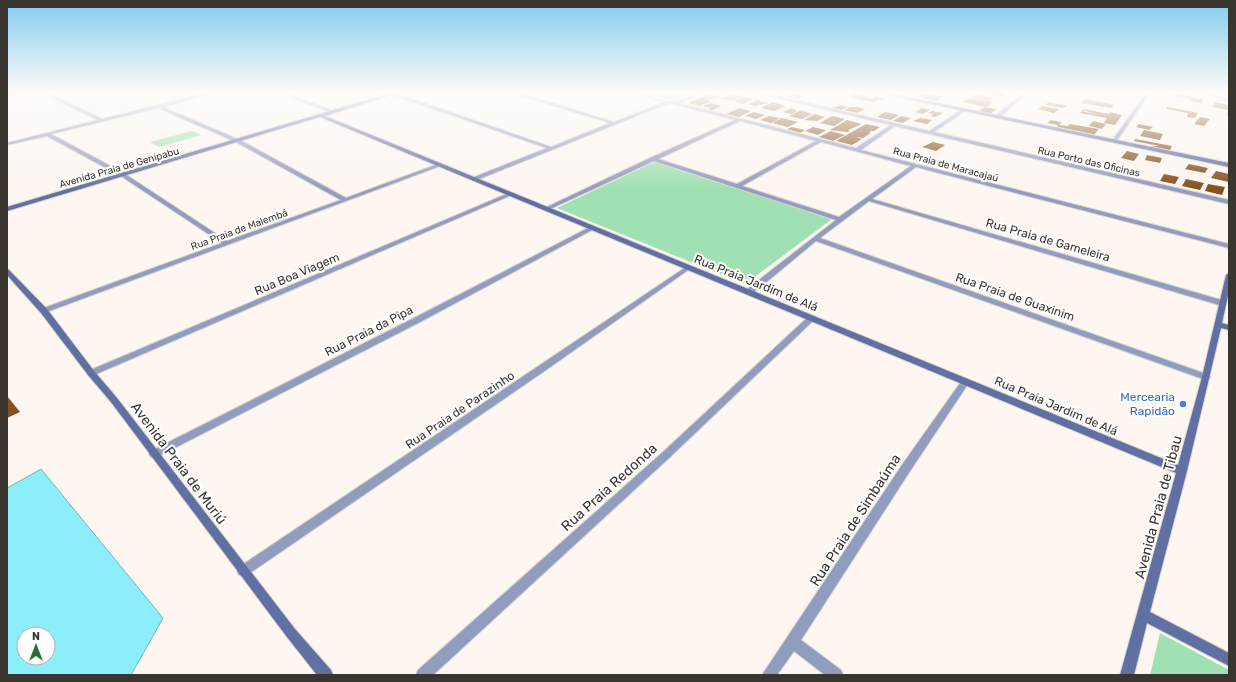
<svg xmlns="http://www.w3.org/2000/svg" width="1236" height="682" font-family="Rubik,sans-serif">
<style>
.green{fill:#a0e1b3}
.water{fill:#8ceefa;stroke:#74b6bd;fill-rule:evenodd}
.building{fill:#84511e}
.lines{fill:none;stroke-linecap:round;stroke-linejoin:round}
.street-casing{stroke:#dad3ce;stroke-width:2}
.secondary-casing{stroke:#dad3ce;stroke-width:2}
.street{fill:#909dbf;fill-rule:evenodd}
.secondary{fill:#6070a2;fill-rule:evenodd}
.shop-dot{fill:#3f7fe0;stroke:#fff;stroke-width:1.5}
.labels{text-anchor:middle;stroke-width:4;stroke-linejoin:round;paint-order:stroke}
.far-street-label{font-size:10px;fill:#3b3530;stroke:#fff}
.street-label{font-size:12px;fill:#3b3530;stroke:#fff}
.shop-label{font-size:12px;fill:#366cbe;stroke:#fff;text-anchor:end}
.near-street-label{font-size:14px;fill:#3b3530;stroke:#fff}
</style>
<rect width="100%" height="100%" fill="#fdf6f1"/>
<path class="green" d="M 644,93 L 693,93 L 673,101 Z
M 192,131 L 202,135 L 159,147 L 150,142 Z
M 654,162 L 832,219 L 745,284 L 557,208 Z
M 1160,633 L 1229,670 L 1229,675 L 1150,675 Z"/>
<path class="water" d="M 41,469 L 163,618 L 131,675 L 7,675 L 7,488 ZM 24,634 L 48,634 L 48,658 L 24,658 Z"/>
<path class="building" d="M 794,93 L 804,96 L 798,99 L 787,96 Z
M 855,93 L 868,96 L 866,97 L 872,99 L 876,97 L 884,99 L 873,102 L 847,97 Z
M 924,93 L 943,97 L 937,101 L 918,97 Z
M 986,93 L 1007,93 L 1001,97 Z
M 1177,93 L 1193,97 L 1189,99 L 1173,96 Z
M 709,94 L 721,97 L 706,100 L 711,101 L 700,106 L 688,103 Z
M 732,94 L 743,96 L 734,100 L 719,99 Z
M 975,94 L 994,98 L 989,101 L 970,97 Z
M 743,97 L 753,99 L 743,104 L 734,101 Z
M 1192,97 L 1203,99 L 1201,103 L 1190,101 Z
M 969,98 L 993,102 L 986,107 L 962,102 Z
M 1085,99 L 1114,105 L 1111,108 L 1081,103 Z
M 757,100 L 768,103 L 755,106 L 748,104 Z
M 773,102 L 786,106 L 774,111 L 761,108 Z
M 1049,102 L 1067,106 L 1063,108 L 1045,105 Z
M 1215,102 L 1229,105 L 1229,115 L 1227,115 L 1229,110 L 1212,107 Z
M 710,103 L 721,106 L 711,111 L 707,110 L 711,108 L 703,106 Z
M 840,105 L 848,107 L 841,110 L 833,108 Z
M 1043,106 L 1059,109 L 1054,113 L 1038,109 Z
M 850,107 L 857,107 L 865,109 L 857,113 L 844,110 Z
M 985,107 L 997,109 L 990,114 L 978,112 Z
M 1167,107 L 1189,111 L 1198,113 L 1195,118 L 1187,117 L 1188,113 L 1166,109 Z
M 739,108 L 751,111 L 739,117 L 726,114 Z
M 792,108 L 797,111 L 791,114 L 783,112 Z
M 922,108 L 930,110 L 923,114 L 915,112 Z
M 1083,109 L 1109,114 L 1110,112 L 1122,115 L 1115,125 L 1104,123 L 1107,118 L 1080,113 L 1082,111 L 1099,115 L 1082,110 Z
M 801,110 L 812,114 L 802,119 L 789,116 Z
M 932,111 L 943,113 L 935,117 L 930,116 L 934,114 L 928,113 Z
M 754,112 L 765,115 L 756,119 L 745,116 Z
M 885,112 L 899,115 L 891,120 L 877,117 Z
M 815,114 L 825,117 L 817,121 L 804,120 Z
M 769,116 L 780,118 L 771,123 L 760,120 Z
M 832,116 L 845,119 L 834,126 L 820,123 Z
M 901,116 L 911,118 L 903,123 L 893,121 Z
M 1200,117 L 1210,119 L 1204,126 L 1194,124 Z
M 782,118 L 798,122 L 788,127 L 772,123 Z
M 920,118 L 932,120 L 927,124 L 913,121 Z
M 847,120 L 862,124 L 848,130 L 850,131 L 847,132 L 830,130 Z
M 1051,120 L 1062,122 L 1059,125 L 1068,126 L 1070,124 L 1099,129 L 1094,135 L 1065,129 L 1057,127 L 1058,125 L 1047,123 Z
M 1093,121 L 1106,124 L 1102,129 L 1089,126 Z
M 866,124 L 880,127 L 874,131 L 871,131 L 869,133 L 871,133 L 863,138 L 855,137 L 862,139 L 852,145 L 836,141 Z
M 1139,124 L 1153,127 L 1149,130 L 1136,127 Z
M 792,127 L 805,130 L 800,133 L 787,129 Z
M 813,127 L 826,130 L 818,135 L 805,131 Z
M 1144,130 L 1163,134 L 1160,140 L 1140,136 Z
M 831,131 L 845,135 L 833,141 L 819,137 Z
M 1135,139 L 1172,146 L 1169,152 L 1151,148 L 1152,146 L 1160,146 L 1134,141 Z
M 933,142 L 945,145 L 936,151 L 922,147 Z
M 1127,151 L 1139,154 L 1134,161 L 1121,158 Z
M 1147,155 L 1162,158 L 1160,163 L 1145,160 Z
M 1189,164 L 1208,168 L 1205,173 L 1185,169 Z
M 1216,171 L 1229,174 L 1229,182 L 1211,178 Z
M 1164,174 L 1179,177 L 1175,184 L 1160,181 Z
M 1186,179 L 1204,183 L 1200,190 L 1182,186 Z
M 1208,184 L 1225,187 L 1222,195 L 1205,191 Z
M 7,396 L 20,412 L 7,418 Z"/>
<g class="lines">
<g class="street-casing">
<path id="street" d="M 42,93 L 48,93 L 102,119 L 206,93 L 215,93 L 163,107 L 240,140 L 346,198 L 438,164 L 443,165 L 44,313 L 40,311 L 41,309 L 222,243 L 121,176 L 47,136 L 7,145 L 7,143 L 98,120 ZM 158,108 L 236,142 L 341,200 L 227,241 L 125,174 L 51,134 Z
M 279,93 L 286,93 L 336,112 L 332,113 Z
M 391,93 L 395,93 L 551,147 L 610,123 L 512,93 L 520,93 L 614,122 L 665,102 L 633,93 C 647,93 659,101 673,102 C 682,102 692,93 703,93 L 679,103 L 856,148 L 891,125 L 756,93 L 765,93 L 929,131 L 963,109 L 965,109 L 965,111 L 934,132 L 1229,200 L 1229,204 L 895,126 L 861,150 L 1229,244 L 1229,248 L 916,167 L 872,199 L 1225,301 L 1226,303 L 1222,305 L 1219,305 L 869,201 L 820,238 L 1209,375 L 1210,377 L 1209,379 L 1203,379 L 816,241 L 752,294 L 746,294 L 745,292 L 746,290 L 836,220 L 654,161 L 550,209 L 546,209 L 545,208 L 650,158 L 735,120 L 669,103 L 474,181 L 472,180 L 472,178 L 547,148 L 392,95 ZM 740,121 L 816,141 L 737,184 L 658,159 ZM 821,142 L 911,166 L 839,217 L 742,186 Z
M 1023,93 L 1028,93 L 999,118 L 995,118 L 995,116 Z
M 1146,93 L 1150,93 L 1116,142 L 1112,142 L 1112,141 Z
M 1202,93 L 1210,93 L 1229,99 L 1229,101 Z
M 509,193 L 514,194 L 94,375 L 88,375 L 87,373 L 88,371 Z
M 592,226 L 594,227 L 594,229 L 420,322 L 157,457 L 154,458 L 151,457 L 149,454 L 151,451 L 414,318 Z
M 689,265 L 692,267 L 691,268 L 546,370 L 247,575 L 243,576 L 239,575 L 237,571 L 239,567 Z
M 809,316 L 812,316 L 816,318 L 669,458 L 433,675 L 416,675 L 418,670 L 663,452 Z
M 966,378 L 970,381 L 910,471 L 801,640 L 841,670 L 843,675 L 825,675 L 794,651 L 777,675 L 762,675 L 902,465 L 963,379 Z"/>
</g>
<g class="secondary-casing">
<path id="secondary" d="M 390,93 L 398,93 L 325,116 L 1178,465 L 1202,377 L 1226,275 L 1229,273 L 1229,291 L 1222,323 L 1229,325 L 1229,330 L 1221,328 L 1187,471 L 1150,612 L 1229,653 L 1229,666 L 1147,623 L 1134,675 L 1120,675 L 1176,473 L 320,117 L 7,211 L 7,207 Z
M 879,93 L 889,93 L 1229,163 L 1229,167 Z
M 7,269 L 9,270 L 47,309 L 94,371 L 117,398 L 295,629 L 331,670 L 333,675 L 317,675 L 287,637 L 111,402 L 88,375 L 41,313 L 7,275 Z"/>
</g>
<use href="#street" class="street"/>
<use href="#secondary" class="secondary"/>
</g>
<linearGradient id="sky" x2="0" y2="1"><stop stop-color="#83cbef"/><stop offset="0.49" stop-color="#fefbf9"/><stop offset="1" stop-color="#fefbf9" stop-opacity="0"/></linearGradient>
<rect width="1236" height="189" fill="url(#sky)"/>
<circle class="shop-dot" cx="1183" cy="404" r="4"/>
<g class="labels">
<g class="far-street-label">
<text transform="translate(1089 161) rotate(13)" y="4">Rua Porto das Oficinas</text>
<text transform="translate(946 164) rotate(15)" y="4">Rua Praia de Maracajaú</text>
<text transform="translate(119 167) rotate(-16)" y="4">Avenida Praia de Genipabu</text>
<text transform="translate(239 229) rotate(-20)" y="4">Rua Praia de Malembá</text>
</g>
<g class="street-label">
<text transform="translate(1048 240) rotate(16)" y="4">Rua Praia de Gameleira</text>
<text transform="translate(297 274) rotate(-23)" y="4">Rua Boa Viagem</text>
<text transform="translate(756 283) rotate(22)" y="4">Rua Praia Jardim de Alá</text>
<text transform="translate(1015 297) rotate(19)" y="4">Rua Praia de Guaxinim</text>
<text transform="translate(369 331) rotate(-27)" y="4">Rua Praia da Pipa</text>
<text transform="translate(1056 406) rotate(23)" y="4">Rua Praia Jardim de Alá</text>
<text transform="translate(460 410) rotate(-34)" y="4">Rua Praia de Parazinho</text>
</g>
<g class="shop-label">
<text x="1175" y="401">Mercearia<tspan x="1175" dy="14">Rapidão</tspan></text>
</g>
<g class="near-street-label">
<text transform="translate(179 463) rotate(53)" y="5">Avenida Praia de Muriú</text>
<text transform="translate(609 487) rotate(-42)" y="5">Rua Praia Redonda</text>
<text transform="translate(1158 507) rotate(-75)" y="5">Avenida Praia de Tibau</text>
<text transform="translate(855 520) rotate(-57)" y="5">Rua Praia de Simbaúma</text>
</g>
</g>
<rect width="1236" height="682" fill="none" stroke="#3b3530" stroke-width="16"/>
<g transform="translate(36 646)"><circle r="19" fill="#ffffff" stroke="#b1aeac"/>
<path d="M0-3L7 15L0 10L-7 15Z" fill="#276d3a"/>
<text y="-6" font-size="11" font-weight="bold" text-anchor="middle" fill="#3b3530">N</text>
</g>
</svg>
